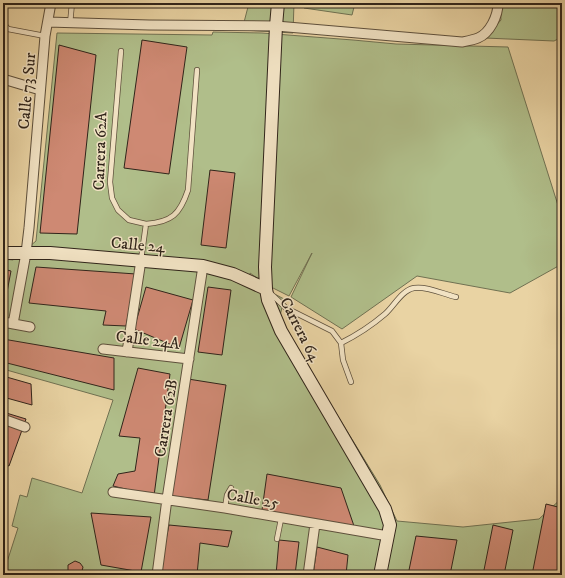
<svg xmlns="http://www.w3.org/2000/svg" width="565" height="578" font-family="'IM FELL DW Pica',serif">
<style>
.green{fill:#b0be8a;stroke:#707152}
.building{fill:#ce8973;stroke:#30241a}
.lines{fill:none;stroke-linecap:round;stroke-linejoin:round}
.lane-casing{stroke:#5e503c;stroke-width:6}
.street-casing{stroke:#5e503c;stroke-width:11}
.secondary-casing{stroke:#30241a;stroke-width:14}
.lane{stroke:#f1e2c3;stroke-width:4.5}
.street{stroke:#f1e2c3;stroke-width:9}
.secondary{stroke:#f1e2c3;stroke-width:12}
.labels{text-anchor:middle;stroke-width:3;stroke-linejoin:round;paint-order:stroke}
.street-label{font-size:16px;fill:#30241a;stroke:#f1e2c3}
</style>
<rect width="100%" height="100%" fill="#e9d3a3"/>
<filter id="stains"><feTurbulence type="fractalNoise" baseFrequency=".005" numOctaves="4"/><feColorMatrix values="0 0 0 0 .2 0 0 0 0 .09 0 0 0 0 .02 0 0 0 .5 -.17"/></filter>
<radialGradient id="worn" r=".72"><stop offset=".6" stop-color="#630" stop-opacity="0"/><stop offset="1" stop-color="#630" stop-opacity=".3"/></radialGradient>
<path class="green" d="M 249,3 L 294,3 L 293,33 L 242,30 Z
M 306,3 L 355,3 L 352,15 L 304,8 Z
M 501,3 L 562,3 L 562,37 L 554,41 L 485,38 L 501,20 L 500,5 Z
M 213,32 L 262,33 L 353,40 L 396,44 L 508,47 L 562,218 L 562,264 L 510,293 L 417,276 L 342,329 L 291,297 L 312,253 L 289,296 L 267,285 L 250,273 L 250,281 L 284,299 L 279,320 L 380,485 L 397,521 L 463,527 L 539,519 L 562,498 L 562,575 L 8,575 L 7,562 L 18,528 L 12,526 L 20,495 L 27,497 L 32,478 L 82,493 L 113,400 L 3,369 L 3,259 L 13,260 L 36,241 L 57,33 L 212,35 Z"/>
<path class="building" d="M 142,40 L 187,47 L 169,174 L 124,168 Z
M 59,45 L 96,55 L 77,234 L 40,233 Z
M 210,170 L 235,173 L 226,248 L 201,245 Z
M 36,267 L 136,274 L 126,326 L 103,325 L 106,311 L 29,303 Z
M 3,269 L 11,271 L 7,292 L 3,291 Z
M 146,287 L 193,300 L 179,348 L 134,329 Z
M 208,287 L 231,290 L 222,355 L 198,352 Z
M 3,291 L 7,292 L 4,312 L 3,312 Z
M 3,339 L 114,358 L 114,390 L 3,362 Z
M 138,368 L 170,374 L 154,496 L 113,486 L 118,474 L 135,471 L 140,438 L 119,436 Z
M 3,376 L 31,384 L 32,405 L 3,397 Z
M 188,379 L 226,385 L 208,500 L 170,496 Z
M 3,412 L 26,419 L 9,466 L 3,464 Z
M 267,474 L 341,488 L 354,526 L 262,510 Z
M 546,504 L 562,508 L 562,575 L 532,575 Z
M 91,513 L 151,517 L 141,572 L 101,565 Z
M 169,525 L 232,531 L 228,547 L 200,543 L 197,575 L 169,575 L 159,573 Z
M 493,525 L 513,530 L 504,575 L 483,575 Z
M 416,536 L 457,540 L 450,575 L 408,575 Z
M 279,540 L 299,542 L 295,575 L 276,575 Z
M 317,547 L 348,555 L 346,575 L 313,575 Z
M 75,561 L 80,563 L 83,567 L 81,575 L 69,575 L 68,573 L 68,565 Z"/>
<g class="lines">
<g class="lane-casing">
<path id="lane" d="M 3,23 L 8,29 L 45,36
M 70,24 L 72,3
M 121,51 L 110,182 L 112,198 L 118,210 L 129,220 L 146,224 L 141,260
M 146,224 C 172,222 180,214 188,190 L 197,70
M 269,292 L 286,308 L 332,331 L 341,343 L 343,360 L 351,382
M 341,343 C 357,335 371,326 385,314 C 394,306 402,290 414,288 C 427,286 443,294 456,297
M 225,508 L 227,495 L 231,488
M 277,539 L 281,519"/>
</g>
<g class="street-casing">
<path id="street" d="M 48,22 L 149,25 L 276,26 L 462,42 C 467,41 473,40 478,38 C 490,33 498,16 498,3
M 3,79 L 40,90
M 3,322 L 30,327
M 13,324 L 26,253 L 29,228 L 45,36 L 51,3
M 103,349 L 189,359
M 127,352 L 141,260
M 3,419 L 25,427
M 113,492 L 225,508 L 388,536
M 157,575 L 167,499 L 203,266
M 308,575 L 315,524"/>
</g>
<g class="secondary-casing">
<path id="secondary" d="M 278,3 L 276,26 L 265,267 L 266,289 L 268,300 L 281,331 L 385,509 L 390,525 L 380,575
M 3,253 L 50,253 L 203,266 L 233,274 L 266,289"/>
</g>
<use href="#lane" class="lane"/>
<use href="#street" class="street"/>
<use href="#secondary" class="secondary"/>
</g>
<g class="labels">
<g class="street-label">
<text transform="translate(26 91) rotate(-85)" y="6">Calle 73 Sur</text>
<text transform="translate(99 151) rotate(-88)" y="6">Carrera 62A</text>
<text transform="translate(138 244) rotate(5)" y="6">Calle 24</text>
<text transform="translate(301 329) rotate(63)" y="6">Carrera 64</text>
<text transform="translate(148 339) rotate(7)" y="6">Calle 24A</text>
<text transform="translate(165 418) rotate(-81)" y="6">Carrera 62B</text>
<text transform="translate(253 498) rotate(10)" y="6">Calle 25</text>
</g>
</g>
<rect width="565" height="578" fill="none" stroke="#e9d3a3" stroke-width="16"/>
<rect x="4" y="4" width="557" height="570" fill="none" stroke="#30241a" stroke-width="2"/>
<rect x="8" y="8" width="549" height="562" fill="none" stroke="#30241a"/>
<rect width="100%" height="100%" filter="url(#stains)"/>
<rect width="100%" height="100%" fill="url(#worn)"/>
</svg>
